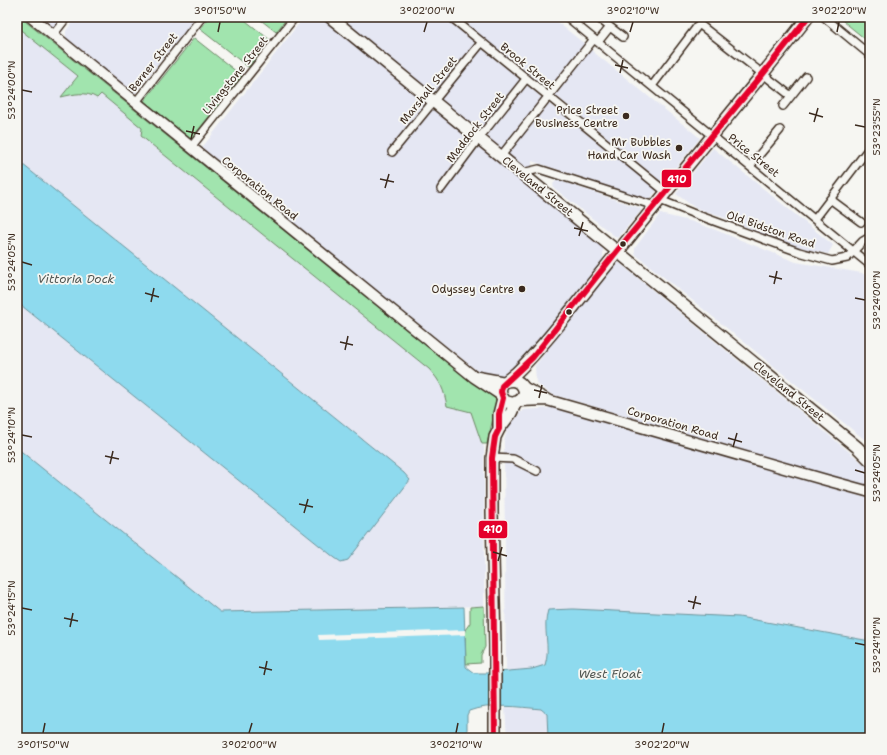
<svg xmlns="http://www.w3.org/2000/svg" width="887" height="755" font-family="'Shantell Sans',sans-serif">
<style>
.built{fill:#e5e7f3}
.green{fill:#a1e4ae;stroke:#6e8766}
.water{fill:#8edaee;stroke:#6d949b}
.pier{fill:#f6f6f2}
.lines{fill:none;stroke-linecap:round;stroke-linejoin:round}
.minor-casing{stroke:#3b2a1e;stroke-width:10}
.secondary-casing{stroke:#3b2a1e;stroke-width:13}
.primary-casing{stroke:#3b2a1e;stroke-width:14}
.minor{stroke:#f6f6f2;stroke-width:7}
.secondary{stroke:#f6f6f2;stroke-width:10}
.primary{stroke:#f6f6f2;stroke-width:11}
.bus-1-casing{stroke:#f6f6f2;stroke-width:9}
.bus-1{stroke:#e4002b;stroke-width:6}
.ticks{fill:none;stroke:#3b2a1e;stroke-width:1.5}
.poi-dot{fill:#3b2a1e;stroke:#f6f6f2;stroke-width:1.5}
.labels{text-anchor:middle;stroke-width:3.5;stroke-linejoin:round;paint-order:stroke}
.street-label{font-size:11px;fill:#3b2a1e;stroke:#f6f6f2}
.poi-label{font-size:11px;fill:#3b2a1e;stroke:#f6f6f2;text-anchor:end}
.water-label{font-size:12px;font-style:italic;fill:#505652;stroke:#f6f6f2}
.line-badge{stroke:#f6f6f2;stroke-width:1.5}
.badge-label{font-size:11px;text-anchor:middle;font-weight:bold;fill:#fff}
.neatline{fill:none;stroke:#3b2a1e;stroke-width:1.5}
.ticks-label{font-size:10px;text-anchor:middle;fill:#3b2a1e}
</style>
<rect width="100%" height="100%" fill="#f6f6f2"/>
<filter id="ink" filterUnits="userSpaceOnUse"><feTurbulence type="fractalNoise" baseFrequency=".025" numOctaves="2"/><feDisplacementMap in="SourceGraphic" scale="8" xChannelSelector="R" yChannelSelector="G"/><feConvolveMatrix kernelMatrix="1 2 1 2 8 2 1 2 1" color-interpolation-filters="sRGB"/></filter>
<g filter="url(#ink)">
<path class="built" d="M 37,17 L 61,17 L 52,29 Z
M 76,17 L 197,17 L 151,73 L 136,93 L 132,94 L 66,39 L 66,31 Z
M 304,17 L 322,17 L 603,247 L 603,260 L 518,368 L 507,376 L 499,377 L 481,374 L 201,149 Z
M 337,17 L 445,17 L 475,42 L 475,46 L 438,92 L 431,94 Z
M 456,17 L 551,17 L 586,45 L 549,91 L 547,91 Z
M 17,27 L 78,76 L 62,96 L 76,93 L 91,94 L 97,98 L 101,94 L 143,128 L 142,137 L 429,369 L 438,379 L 446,396 L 447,406 L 471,412 L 484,448 L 484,606 L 220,612 L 17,448 L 17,302 L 335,558 L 341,562 L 410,480 L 404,473 L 17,160 Z
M 481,48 L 522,81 L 482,131 L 477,131 L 440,100 Z
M 591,50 L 700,138 L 663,183 L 555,95 Z
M 527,85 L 543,99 L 503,148 L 499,148 L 487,139 L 486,136 Z
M 548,103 L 657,190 L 649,200 L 532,161 L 532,165 L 529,168 L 523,169 L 506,155 Z
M 713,148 L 833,245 L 828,254 L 785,244 L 728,219 L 694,207 L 676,194 Z
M 557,180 L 640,208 L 641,211 L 617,238 L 554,188 L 553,184 Z
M 660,214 L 690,221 L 713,229 L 796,262 L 862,273 L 870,279 L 870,444 L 635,254 L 635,248 Z
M 617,261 L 870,469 L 870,482 L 865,486 L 551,394 L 536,383 L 535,366 Z
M 552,408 L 870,499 L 870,641 L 782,624 L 545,619 L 547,659 L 545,665 L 532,669 L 506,672 L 504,441 L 509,424 L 523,410 Z
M 505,707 L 541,709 L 547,714 L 548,738 L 507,738 Z"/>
<path class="green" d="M 17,17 L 20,17 L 466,378 C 475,385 491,392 497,401 L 487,444 L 482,444 L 471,412 L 447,406 C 444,390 441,382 429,369 L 141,136 L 142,128 L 101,94 L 97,98 C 86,91 74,94 61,97 L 78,76 L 17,27 Z
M 210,17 L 241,17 L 270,40 L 248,67 L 200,29 Z
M 257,17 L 288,17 L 276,32 Z
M 841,17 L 870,17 L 870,43 L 843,21 Z
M 194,38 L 242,76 L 191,139 L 144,101 Z
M 484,606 L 485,647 L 481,655 L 481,663 L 466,664 L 465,630 L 470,623 L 470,607 Z"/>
<path class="water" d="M 17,160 L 404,473 L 410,480 L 348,560 L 341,562 L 335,558 L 17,302 Z
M 17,448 L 220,612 L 464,607 L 466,667 L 474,673 L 486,673 L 532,669 L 545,665 C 551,648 542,628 548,610 L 573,609 L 739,617 L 870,641 L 870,738 L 548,738 L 547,714 L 541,709 C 520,707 489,703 469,711 L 467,715 L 467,738 L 35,738 L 17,732 Z"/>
<path class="pier" d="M 465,630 L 466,635 L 319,640 L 318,635 Z"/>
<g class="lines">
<g class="minor-casing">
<path id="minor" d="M 451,17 L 666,192
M 567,17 L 870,265
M 597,17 L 623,37
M 824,17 L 870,55
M 53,35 L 67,17
M 598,42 L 610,27
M 652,86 L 699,24 L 791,96
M 136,102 L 202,17
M 783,106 L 806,77
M 191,147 L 295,17
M 392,152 L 482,42
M 501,156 L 594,39
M 750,166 L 780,130
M 522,173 L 539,169 L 655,206
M 441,189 L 479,138 L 526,79
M 830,199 L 861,222
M 660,200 L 692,213 L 799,252 L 832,261 L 847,258 L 863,241 L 870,237
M 815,219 L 866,152
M 492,458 L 513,459 L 537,471"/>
</g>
<g class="secondary-casing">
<path id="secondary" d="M 31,17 L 474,377 L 501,395
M 478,377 L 505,382
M 523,387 L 546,399
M 519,401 L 547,400 L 826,480 L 870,492"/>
</g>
<g class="primary-casing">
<path id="primary" d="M 330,17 L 857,447 L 870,460
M 508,381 C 523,377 531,396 517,402 C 513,404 509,403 505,401 C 501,398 500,392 501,387 C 503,382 512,377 516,373 C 537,353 554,331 572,309 C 649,211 731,115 808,17
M 499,429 L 499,414 L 503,398
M 495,738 L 495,646 L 492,512 L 492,458 L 495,437 L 499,429 L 511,413 L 516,402"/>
</g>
<use href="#minor" class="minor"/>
<use href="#secondary" class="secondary"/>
<use href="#primary" class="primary"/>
<g class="bus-1-casing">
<path id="bus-1" d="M 495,738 L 492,458 L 495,437 L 499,429 L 499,414 L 503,398 L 501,392 L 502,386 L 533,357 L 617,251 L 762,75 L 808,17"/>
</g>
<use href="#bus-1" class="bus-1"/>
</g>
</g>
<path class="ticks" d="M 218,32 L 220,22M 424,32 L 427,22M 630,32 L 633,22M 837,32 L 839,22M 615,65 L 628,68M 620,73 L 623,60M 22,90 L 32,92M 809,113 L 823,117M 814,122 L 818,108M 855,125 L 865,127M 186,131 L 200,134M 191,139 L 194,126M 380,179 L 394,182M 385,188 L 389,174M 574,228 L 588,231M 579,236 L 583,222M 22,262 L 32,265M 769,276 L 782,279M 774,284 L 777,271M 145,293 L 159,297M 855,298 L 865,300M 151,302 L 154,288M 340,342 L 353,345M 345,350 L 348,336M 534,390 L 547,393M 539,398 L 542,385M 22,435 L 32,437M 728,438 L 742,442M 733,447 L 737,433M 105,456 L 119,459M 110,464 L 113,451M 855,470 L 865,473M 299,504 L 313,507M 304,513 L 308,499M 493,552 L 507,556M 498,561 L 502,547M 688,601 L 701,604M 22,608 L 32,610M 693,609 L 696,596M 64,618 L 78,621M 70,627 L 73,613M 855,643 L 865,645M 259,667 L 272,670M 264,675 L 267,661M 43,733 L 45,723M 249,733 L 252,723M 456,733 L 458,723M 662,733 L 664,723"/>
<g class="poi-dot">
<circle cx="626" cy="116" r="4"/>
<circle cx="679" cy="148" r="4"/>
<circle cx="623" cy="244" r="3.5"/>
<circle cx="522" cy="289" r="4"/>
<circle cx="569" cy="312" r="3.5"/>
</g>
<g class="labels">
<g class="street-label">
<text transform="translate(153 62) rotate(-52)" y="4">Berner Street</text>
<text transform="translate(528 66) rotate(39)" y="4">Brook Street</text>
<text transform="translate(235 75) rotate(-51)" y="4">Livingstone Street</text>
<text transform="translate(428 90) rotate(-51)" y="4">Marshall Street</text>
<text transform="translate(475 127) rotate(-52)" y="4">Maddock Street</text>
<text transform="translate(754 155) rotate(39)" y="4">Price Street</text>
<text transform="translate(538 186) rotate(39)" y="4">Cleveland Street</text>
<text transform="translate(260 188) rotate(39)" y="4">Corporation Road</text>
<text transform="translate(771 229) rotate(19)" y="4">Old Bidston Road</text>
<text transform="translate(789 391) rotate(39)" y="4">Cleveland Street</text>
<text transform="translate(673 423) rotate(16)" y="4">Corporation Road</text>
</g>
<g class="poi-label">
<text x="618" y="114">Price Street<tspan x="618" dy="13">Business Centre</tspan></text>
<text x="671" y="146">Mr Bubbles<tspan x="671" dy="13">Hand Car Wash</tspan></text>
<text x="514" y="293">Odyssey Centre</text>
</g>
<g class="water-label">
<text x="76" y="283">Vittoria Dock</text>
<text x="610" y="678">West Float</text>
</g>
</g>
<g class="line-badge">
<rect x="661" y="169" width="31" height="19" rx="4" fill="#e4002b"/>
<rect x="478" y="520" width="30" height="19" rx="4" fill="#e4002b"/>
</g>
<g class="badge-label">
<text x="677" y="183">410</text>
<text x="493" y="533">410</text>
</g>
<rect width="887" height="755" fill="none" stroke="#f6f6f2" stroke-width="44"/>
<rect x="22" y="22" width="843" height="711" class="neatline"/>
<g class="ticks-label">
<text x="220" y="14">3°01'50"W</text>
<text x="427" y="14">3°02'00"W</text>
<text x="633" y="14">3°02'10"W</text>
<text x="839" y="14">3°02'20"W</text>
<text transform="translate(11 90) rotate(-90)" y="4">53°24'00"N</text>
<text transform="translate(876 127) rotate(-90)" y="4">53°23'55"N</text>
<text transform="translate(11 262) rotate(-90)" y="4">53°24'05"N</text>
<text transform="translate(876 300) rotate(-90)" y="4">53°24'00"N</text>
<text transform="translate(11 435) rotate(-90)" y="4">53°24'10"N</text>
<text transform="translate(876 473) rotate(-90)" y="4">53°24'05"N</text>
<text transform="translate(11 608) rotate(-90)" y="4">53°24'15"N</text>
<text transform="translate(876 645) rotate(-90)" y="4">53°24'10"N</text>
<text x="43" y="748">3°01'50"W</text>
<text x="249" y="748">3°02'00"W</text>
<text x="456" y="748">3°02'10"W</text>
<text x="662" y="748">3°02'20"W</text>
</g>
</svg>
